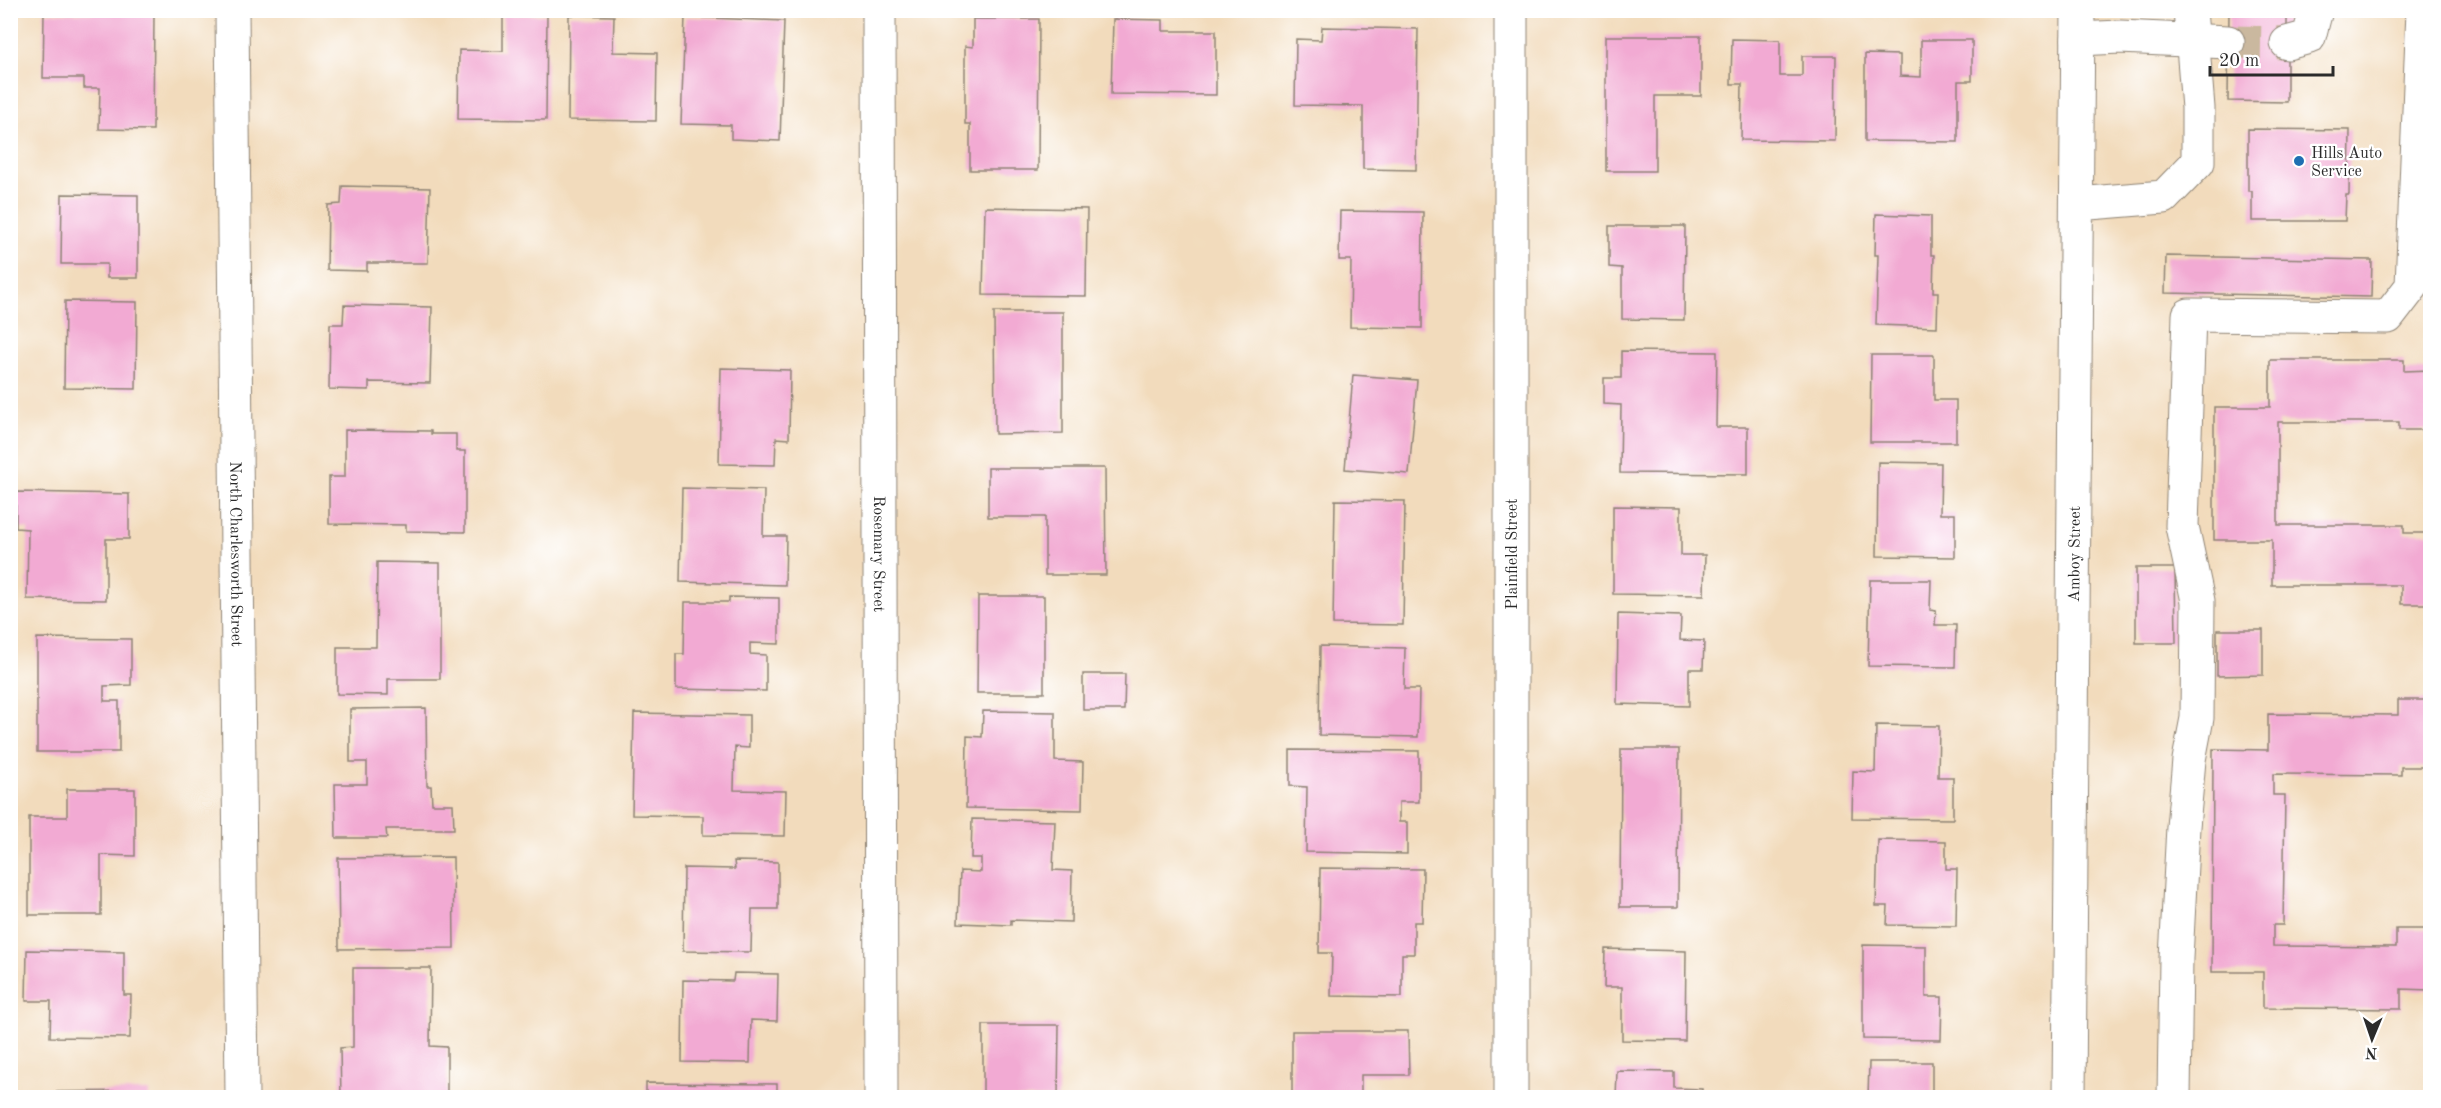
<svg xmlns="http://www.w3.org/2000/svg" width="2441" height="1108" font-family="'Old Standard TT',serif">
<style>
.building{fill:#f2aad3}
.lines{fill:none;stroke-linecap:round;stroke-linejoin:round}
.minor-tunnel{stroke:#cab89f;stroke-width:33;stroke-dasharray:33 16;stroke-linecap:butt}
.minor-casing{stroke:#8e8374;stroke-width:35}
.minor{stroke:#fff;stroke-width:33}
.poi-dot{fill:#1f6fb2;stroke:#fff;stroke-width:2}
.labels{text-anchor:middle;stroke-width:4.5;stroke-linejoin:round;paint-order:stroke}
.poi-label{font-size:16px;fill:#2b2b2b;stroke:#fff;text-anchor:start}
.street-label{font-size:16px;fill:#2b2b2b;stroke:#fff}
</style>
<rect width="100%" height="100%" fill="#fff"/>
<filter id="ink" filterUnits="userSpaceOnUse"><feTurbulence type="fractalNoise" baseFrequency=".0167" numOctaves="2"/><feDisplacementMap in="SourceGraphic" scale="12" xChannelSelector="R" yChannelSelector="G"/><feConvolveMatrix kernelMatrix="1 2 1 2 8 2 1 2 1" color-interpolation-filters="sRGB"/></filter>
<filter id="wash" filterUnits="userSpaceOnUse"><feTurbulence type="fractalNoise" baseFrequency=".008" numOctaves="4" result="noise"/><feDisplacementMap in="SourceGraphic" scale="24" xChannelSelector="R" yChannelSelector="G"/><feGaussianBlur stdDeviation="1.35" result="paint"/><feColorMatrix in="noise" values="0 0 0 0 0 0 0 0 0 0 0 0 0 0 0 0 0 1.4 0 .05"/><feComposite in="paint" operator="in"/></filter>
<g filter="url(#wash)">
<rect width="100%" height="100%" fill="#f2dbbc"/>
<g id="blocks">
<path class="building" d="M 2229,10 L 2287,10 L 2287,102 L 2228,101 Z
M 44,13 L 154,14 L 153,130 L 99,129 L 100,88 L 84,88 L 84,78 L 43,78 Z
M 503,15 L 547,15 L 546,120 L 458,119 L 459,50 L 503,51 Z
M 569,15 L 614,16 L 613,52 L 657,53 L 656,121 L 568,120 Z
M 685,17 L 784,21 L 780,141 L 731,139 L 731,125 L 681,124 Z
M 973,19 L 1039,19 L 1038,170 L 970,170 L 970,124 L 965,124 L 965,46 L 973,47 Z
M 1113,19 L 1163,20 L 1163,31 L 1216,31 L 1216,95 L 1111,94 Z
M 1322,27 L 1418,29 L 1416,170 L 1363,169 L 1363,106 L 1295,105 L 1296,39 L 1321,40 Z
M 1606,36 L 1701,36 L 1701,96 L 1655,96 L 1655,171 L 1606,171 Z
M 1732,39 L 1780,40 L 1780,76 L 1802,76 L 1802,56 L 1836,56 L 1835,141 L 1741,140 L 1742,84 L 1731,84 Z
M 1921,40 L 1972,40 L 1972,81 L 1958,81 L 1958,142 L 1865,141 L 1865,54 L 1900,55 L 1900,76 L 1921,77 Z
M 2248,129 L 2350,130 L 2349,195 L 2346,195 L 2345,221 L 2252,221 L 2252,191 L 2248,191 Z
M 342,186 L 430,188 L 428,263 L 367,263 L 367,271 L 327,270 L 328,205 L 341,204 Z
M 62,194 L 138,195 L 138,278 L 107,278 L 107,264 L 61,264 Z
M 985,207 L 1087,209 L 1086,296 L 983,295 Z
M 1340,211 L 1423,212 L 1422,328 L 1350,327 L 1351,260 L 1339,260 Z
M 1876,214 L 1931,216 L 1931,255 L 1934,255 L 1933,292 L 1938,292 L 1937,327 L 1876,325 L 1878,255 L 1875,255 Z
M 1609,226 L 1685,226 L 1684,320 L 1622,319 L 1622,268 L 1609,267 Z
M 2166,256 L 2372,260 L 2371,297 L 2165,293 Z
M 65,301 L 137,302 L 136,389 L 64,388 Z
M 344,305 L 432,307 L 430,383 L 369,382 L 369,390 L 329,389 L 330,324 L 343,324 Z
M 994,312 L 1063,312 L 1063,433 L 995,434 Z
M 1621,351 L 1717,352 L 1716,427 L 1748,427 L 1748,474 L 1620,473 L 1621,405 L 1604,404 L 1604,378 L 1621,378 Z
M 1871,355 L 1934,355 L 1934,400 L 1956,400 L 1956,442 L 1870,442 Z
M 2270,360 L 2404,360 L 2404,371 L 2430,370 L 2430,430 L 2399,430 L 2399,422 L 2278,422 L 2278,525 L 2404,525 L 2404,533 L 2430,533 L 2430,604 L 2401,604 L 2401,585 L 2272,585 L 2272,540 L 2214,540 L 2214,407 L 2270,407 Z
M 721,368 L 790,370 L 789,439 L 776,438 L 775,465 L 719,464 Z
M 1353,375 L 1417,380 L 1409,474 L 1345,469 Z
M 345,430 L 431,431 L 431,434 L 456,434 L 456,451 L 465,451 L 465,532 L 406,531 L 406,525 L 329,524 L 329,477 L 345,477 Z
M 1878,462 L 1941,463 L 1940,514 L 1955,514 L 1955,557 L 1877,556 Z
M 988,468 L 1105,468 L 1106,575 L 1045,575 L 1045,517 L 988,517 Z
M 682,488 L 764,490 L 763,536 L 786,536 L 785,585 L 680,582 Z
M 16,492 L 129,494 L 129,539 L 106,539 L 106,600 L 27,599 L 28,529 L 16,528 Z
M 1335,500 L 1405,501 L 1403,625 L 1333,624 Z
M 1613,506 L 1681,507 L 1681,555 L 1705,555 L 1704,595 L 1613,594 Z
M 377,562 L 440,563 L 440,679 L 388,679 L 388,695 L 337,694 L 337,647 L 376,647 Z
M 2136,568 L 2175,568 L 2176,643 L 2136,643 Z
M 1870,580 L 1931,580 L 1930,610 L 1936,611 L 1935,625 L 1956,625 L 1955,667 L 1868,666 Z
M 978,596 L 1044,596 L 1044,693 L 977,693 Z
M 729,597 L 779,598 L 779,644 L 750,643 L 750,654 L 766,655 L 766,691 L 676,689 L 676,654 L 684,654 L 685,602 L 729,602 Z
M 1618,614 L 1681,616 L 1680,640 L 1704,641 L 1703,669 L 1689,669 L 1689,706 L 1617,704 Z
M 2217,630 L 2263,630 L 2263,675 L 2217,676 Z
M 37,638 L 131,639 L 131,685 L 104,686 L 104,701 L 119,701 L 119,752 L 37,752 Z
M 1320,646 L 1405,648 L 1404,689 L 1419,689 L 1418,737 L 1319,735 Z
M 1083,674 L 1125,674 L 1124,710 L 1083,710 Z
M 2398,700 L 2430,700 L 2430,767 L 2401,767 L 2401,775 L 2273,774 L 2273,795 L 2285,795 L 2283,925 L 2273,925 L 2273,946 L 2396,947 L 2396,929 L 2430,929 L 2430,990 L 2401,989 L 2401,1009 L 2263,1008 L 2263,972 L 2212,972 L 2213,749 L 2268,750 L 2268,714 L 2398,715 Z
M 426,708 L 427,786 L 431,786 L 432,804 L 453,804 L 454,829 L 386,829 L 387,838 L 336,838 L 335,784 L 367,784 L 367,762 L 350,762 L 350,709 Z
M 983,711 L 1055,712 L 1055,761 L 1083,762 L 1082,810 L 966,808 L 967,736 L 982,737 Z
M 634,713 L 749,715 L 749,748 L 735,747 L 734,790 L 786,791 L 785,836 L 703,835 L 703,816 L 632,815 Z
M 1876,725 L 1939,726 L 1938,777 L 1953,777 L 1953,819 L 1852,818 L 1853,771 L 1875,772 Z
M 1621,749 L 1679,749 L 1678,907 L 1620,907 Z
M 1290,750 L 1419,751 L 1419,802 L 1399,802 L 1399,822 L 1407,822 L 1407,854 L 1306,852 L 1307,787 L 1290,786 Z
M 67,789 L 135,789 L 135,856 L 101,855 L 101,915 L 29,915 L 29,817 L 67,817 Z
M 972,819 L 1055,821 L 1053,870 L 1072,871 L 1071,922 L 1011,920 L 1011,925 L 958,923 L 960,871 L 981,872 L 981,858 L 971,858 Z
M 1878,840 L 1946,841 L 1946,869 L 1957,869 L 1956,926 L 1887,925 L 1888,906 L 1876,906 Z
M 453,857 L 454,948 L 339,949 L 338,858 Z
M 734,861 L 778,862 L 778,909 L 752,909 L 751,952 L 683,951 L 684,868 L 735,869 Z
M 1320,868 L 1423,869 L 1422,922 L 1414,922 L 1414,954 L 1402,954 L 1402,997 L 1331,996 L 1332,953 L 1319,953 Z
M 1863,945 L 1926,946 L 1926,997 L 1942,997 L 1941,1040 L 1863,1039 Z
M 1605,949 L 1686,951 L 1685,1041 L 1622,1040 L 1622,987 L 1604,987 Z
M 27,950 L 124,952 L 124,995 L 131,995 L 130,1038 L 50,1037 L 51,1001 L 26,1001 Z
M 353,968 L 431,968 L 430,1046 L 447,1047 L 447,1098 L 341,1098 L 340,1048 L 353,1047 Z
M 734,973 L 778,974 L 777,1021 L 751,1020 L 750,1063 L 682,1062 L 683,980 L 733,981 Z
M 983,1025 L 1059,1025 L 1058,1098 L 983,1098 Z
M 1292,1031 L 1408,1031 L 1409,1075 L 1361,1075 L 1361,1094 L 1378,1094 L 1378,1098 L 1292,1098 Z
M 1869,1062 L 1932,1062 L 1932,1098 L 1868,1098 Z
M 1617,1071 L 1674,1072 L 1674,1088 L 1702,1089 L 1702,1098 L 1616,1098 Z
M 646,1083 L 777,1084 L 777,1098 L 646,1098 Z
M 149,1091 L 149,1098 L 19,1098 L 19,1092 Z"/>
</g>
</g>
<g filter="url(#ink)">
<use href="#blocks" fill-opacity="0" stroke="#8e8374" stroke-width="1.5"/>
<g class="lines">
<path class="minor-tunnel" d="M 2228,42 L 2287,43"/>
<g class="minor-casing">
<g id="minor">
<path id="s1" d="M 232,10 L 242,1098"/>
<path id="s2" d="M 879,10 L 881,1098"/>
<path d="M 2078,39 L 2120,37 L 2228,42"/>
<path d="M 2287,43 L 2309,37 L 2316,10"/>
<path d="M 2077,204 L 2164,197 L 2198,162 L 2198,108 L 2190,10"/>
<path d="M 1511,1098 L 1511,10"/>
<path id="s3" d="M 2069,1098 L 2078,10"/>
<path d="M 2174,1098 L 2176,958 L 2183,827 L 2189,760 L 2197,718 L 2198,601 L 2182,526 L 2189,315 L 2388,317 L 2412,286 L 2423,10"/>
</g>
</g>
<use href="#minor" class="minor"/>
</g>
</g>
<circle class="poi-dot" cx="2299" cy="161" r="6"/>
<g class="labels">
<g class="poi-label">
<text x="2311" y="158">Hills Auto<tspan x="2311" dy="18">Service</tspan></text>
</g>
<g class="street-label">
<text dy="6" stroke="none"><textPath href="#s1" startOffset="544">North Charlesworth Street</textPath></text>
<text dy="6" stroke="none"><textPath href="#s2" startOffset="544">Rosemary Street</textPath></text>
<text transform="translate(1511 554) rotate(-90)" y="6">Plainfield Street</text>
<text dy="6" stroke="none"><textPath href="#s3" startOffset="544">Amboy Street</textPath></text>
</g>
</g>
<rect width="2441" height="1108" fill="none" stroke="#fff" stroke-width="36"/>
<g transform="translate(2372 1039) rotate(182)" stroke="#ffffff" stroke-width="4.5" paint-order="stroke">
<path d="M0-4.5L10 22L0 15L-10 22Z" fill="#2b2b2b"/>
<text y="-9" font-size="16" font-weight="bold" text-anchor="middle" fill="#2b2b2b">N</text>
</g>
<path d="M2210 66v9h123v-9" fill="none" stroke="#2b2b2b" stroke-width="3"/>
<text x="2219" y="66" font-size="18" fill="#2b2b2b" stroke="#ffffff" stroke-width="4.5" paint-order="stroke">20 m</text>
</svg>
